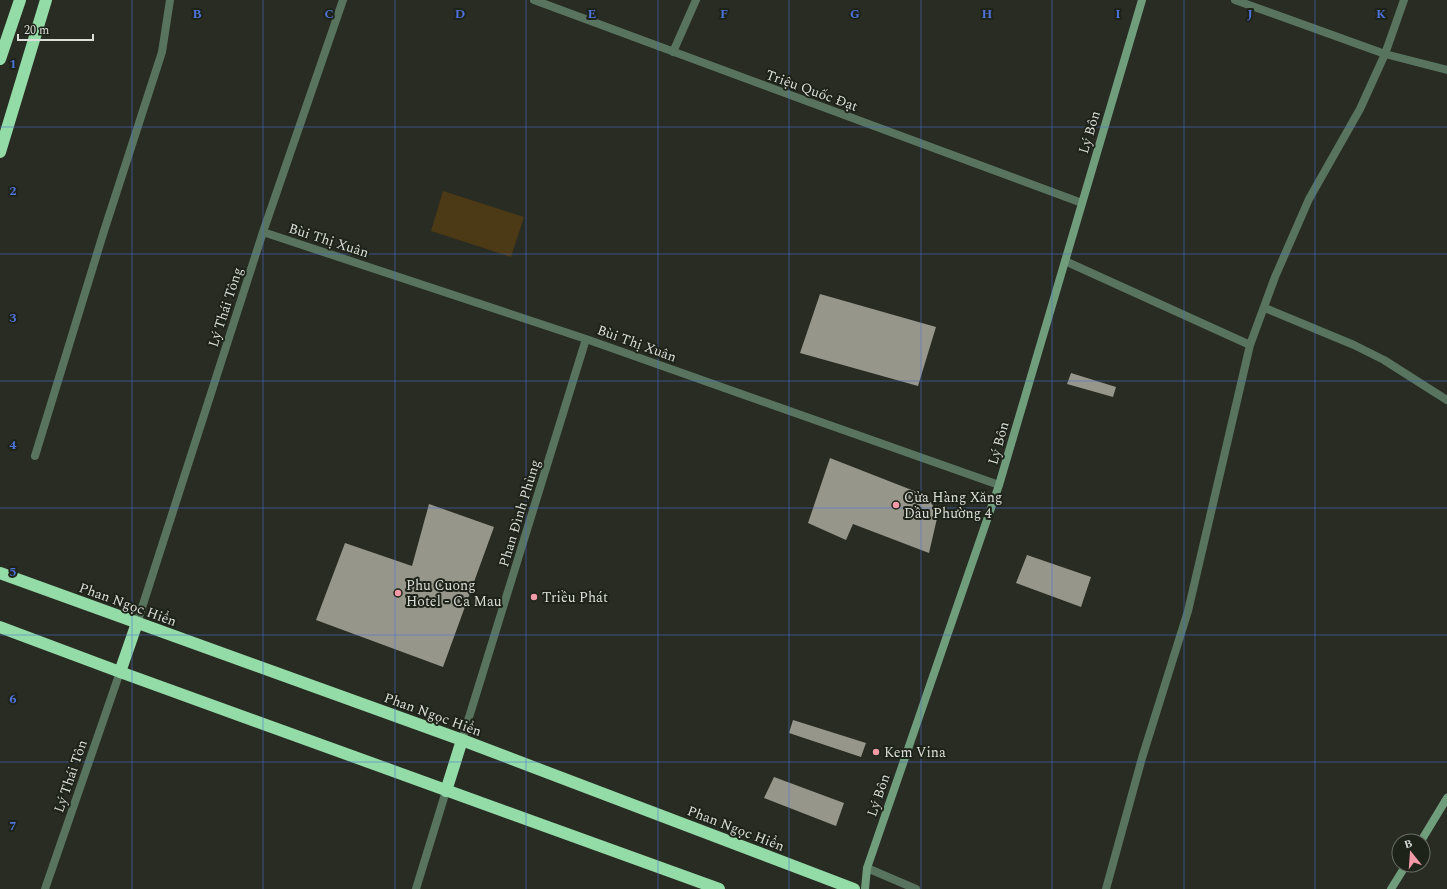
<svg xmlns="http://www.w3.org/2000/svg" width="1447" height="889" font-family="Spectral,serif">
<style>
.green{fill:#4c3916}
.building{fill:#97968a}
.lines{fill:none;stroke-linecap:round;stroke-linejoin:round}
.lane{stroke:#58745f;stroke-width:8}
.street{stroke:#58745f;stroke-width:8}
.secondary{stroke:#709e7d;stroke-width:8}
.highway{stroke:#93dba7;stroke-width:12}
.grid{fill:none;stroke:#4d72d8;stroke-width:1;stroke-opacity:0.55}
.poi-dot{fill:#f39aa9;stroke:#1e231a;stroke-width:1.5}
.labels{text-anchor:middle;stroke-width:4;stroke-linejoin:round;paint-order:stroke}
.street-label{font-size:14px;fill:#dcdfd9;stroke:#1e231a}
.poi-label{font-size:14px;fill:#dcdfd9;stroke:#1e231a;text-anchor:start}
.grid-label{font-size:13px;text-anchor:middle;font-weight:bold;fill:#4d72d8;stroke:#1e231a;stroke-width:4;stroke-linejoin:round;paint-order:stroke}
</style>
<rect width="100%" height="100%" fill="#282c23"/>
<path class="green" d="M 443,191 L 524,217 L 511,257 L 431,231 Z"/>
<path class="building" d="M 820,294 L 936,327 L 918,386 L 800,353 Z
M 1071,373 L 1116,387 L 1113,397 L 1067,384 Z
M 830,458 L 927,496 L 938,514 L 929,553 L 853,524 L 846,540 L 808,523 Z
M 429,504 L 494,527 L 443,667 L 316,620 L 345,543 L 412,566 Z
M 1027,555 L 1091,577 L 1081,607 L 1016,583 Z
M 793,720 L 866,743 L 861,757 L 789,733 Z
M 774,777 L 844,803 L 836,826 L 764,798 Z"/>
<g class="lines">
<path class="lane" d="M 867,868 L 916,889"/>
<path class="street" d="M 534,0 L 1082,203
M 1235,0 L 1385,54 L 1447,70
M 673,52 L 696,0
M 263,232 L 586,339 L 999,485
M 1065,261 L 1250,345
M 1265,308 L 1354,345 L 1384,360 L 1447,400
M 35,456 L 104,231 L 162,52 L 170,0
M 137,623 L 263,232 L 343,0
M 462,740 L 586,339
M 45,889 L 120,672
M 416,889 L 446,791
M 1106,889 L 1142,758 L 1188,611 L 1250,345 L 1275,277 L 1309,199 L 1360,109 L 1385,54 L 1404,0"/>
<path class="secondary" d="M 1421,841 L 1447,798
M 865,889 L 867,868 L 999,485 L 1142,0
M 1391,889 L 1406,865"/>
<path class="highway" d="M 0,59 L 20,0
M 0,152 L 46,0
M 0,573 L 462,740 L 854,889
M 0,627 L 120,672 L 719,889
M 120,672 L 137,623
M 446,791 L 462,740"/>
</g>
<path class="grid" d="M 132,0 L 132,889M 263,0 L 263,889M 395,0 L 395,889M 526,0 L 526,889M 658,0 L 658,889M 789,0 L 789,889M 921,0 L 921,889M 1052,0 L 1052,889M 1184,0 L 1184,889M 1315,0 L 1315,889M 0,127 L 1447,127M 0,254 L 1447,254M 0,381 L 1447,381M 0,508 L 1447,508M 0,635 L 1447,635M 0,762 L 1447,762"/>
<g class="poi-dot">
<circle cx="896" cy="505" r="4"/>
<circle cx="398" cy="593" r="4"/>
<circle cx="534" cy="597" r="4"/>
<circle cx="876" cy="752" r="4"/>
</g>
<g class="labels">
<g class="street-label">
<text transform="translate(812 90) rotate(20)" y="5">Triệu Quốc Đạt</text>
<text transform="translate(1089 132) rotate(-73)" y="5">Lý Bôn</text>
<text transform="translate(329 240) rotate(18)" y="5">Bùi Thị Xuân</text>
<text transform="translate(225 307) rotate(-72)" y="5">Lý Thái Tông</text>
<text transform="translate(637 343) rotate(20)" y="5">Bùi Thị Xuân</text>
<text transform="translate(998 443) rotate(-74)" y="5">Lý Bôn</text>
<text transform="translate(519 513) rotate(-73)" y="5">Phan Đình Phùng</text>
<text transform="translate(128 604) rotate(20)" y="5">Phan Ngọc Hiển</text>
<text transform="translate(433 714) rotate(20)" y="5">Phan Ngọc Hiển</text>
<text transform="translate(70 776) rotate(-71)" y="5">Lý Thái Tôn</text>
<text transform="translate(878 795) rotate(-71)" y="5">Lý Bôn</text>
<text transform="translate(736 828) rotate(21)" y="5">Phan Ngọc Hiển</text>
</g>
<g class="poi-label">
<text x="904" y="502">Cửa Hàng Xăng<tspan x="904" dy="16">Dầu Phường 4</tspan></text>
<text x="406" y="590">Phu Cuong<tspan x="406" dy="16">Hotel - Ca Mau</tspan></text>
<text x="542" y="602">Triều Phát</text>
<text x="884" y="757">Kem Vina</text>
</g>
</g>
<g class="grid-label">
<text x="197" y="18">B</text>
<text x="329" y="18">C</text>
<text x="460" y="18">D</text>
<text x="592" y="18">E</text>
<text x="724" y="18">F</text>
<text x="855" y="18">G</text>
<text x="987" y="18">H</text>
<text x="1118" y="18">I</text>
<text x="1250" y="18">J</text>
<text x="1381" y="18">K</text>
<text x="13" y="68">1</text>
<text x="13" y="195">2</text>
<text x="13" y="322">3</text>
<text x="13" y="449">4</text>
<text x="13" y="576">5</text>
<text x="13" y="703">6</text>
<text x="13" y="830">7</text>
</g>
<g transform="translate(1411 853) rotate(343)"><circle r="19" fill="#1e231a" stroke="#6a6e66"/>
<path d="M0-3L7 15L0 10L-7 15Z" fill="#f39aa9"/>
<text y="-6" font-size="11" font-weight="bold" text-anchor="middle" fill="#dcdfd9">B</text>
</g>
<path d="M18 34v6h75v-6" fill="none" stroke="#dcdfd9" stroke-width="2"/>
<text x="24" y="34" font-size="12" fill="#dcdfd9" stroke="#1e231a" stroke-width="3" paint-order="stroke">20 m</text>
</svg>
